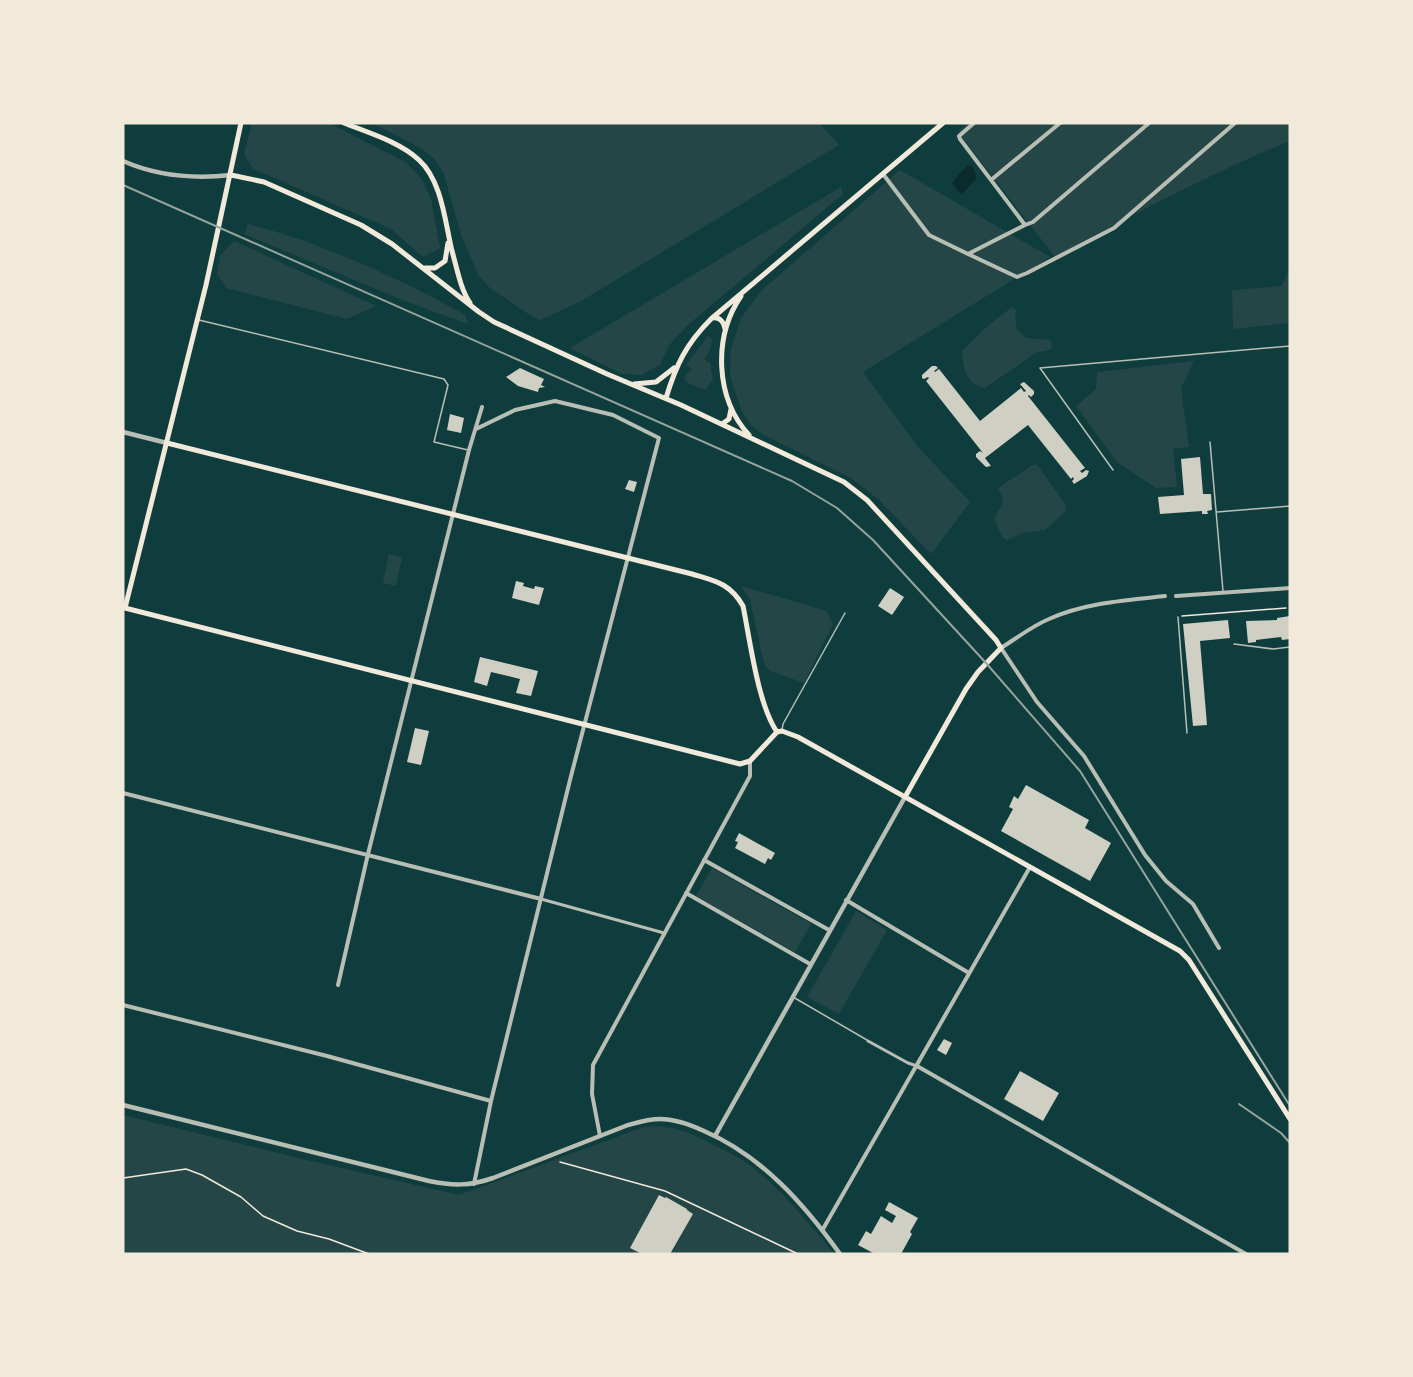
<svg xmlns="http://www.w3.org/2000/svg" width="1413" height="1377" font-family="'Fira Sans',sans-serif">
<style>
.green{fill:#244646}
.water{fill:#0a2a2b}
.building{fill:#cfcfc3}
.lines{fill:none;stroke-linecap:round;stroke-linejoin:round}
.path{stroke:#f1e9da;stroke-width:1.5}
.service{stroke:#b8beb3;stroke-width:1.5}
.pedestrian{stroke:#b8beb3;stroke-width:3}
.minor{stroke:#b8beb3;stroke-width:4}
.tertiary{stroke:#b8beb3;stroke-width:4.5}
.secondary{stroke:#f1e9da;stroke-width:5}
.rail{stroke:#97a49c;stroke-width:2}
</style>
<rect width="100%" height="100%" fill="#0f3d3e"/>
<path class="green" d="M 252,123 L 329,123 L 407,163 L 422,179 L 431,199 L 440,248 L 423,257 L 391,229 L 252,168 L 244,154 Z
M 372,123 L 819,123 L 839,145 L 583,300 L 541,320 L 533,317 L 490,288 L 479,276 L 461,235 L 444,174 L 435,160 L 422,149 Z
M 968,123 L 1290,123 L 1290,141 C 1209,174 1132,215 1055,257 L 958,132 Z
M 900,170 L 1050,257 L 863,372 L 918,447 L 970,502 L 931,554 L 878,499 L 851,478 L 762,434 L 751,425 L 742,412 L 730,376 L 731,349 L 741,318 L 762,290 Z
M 841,187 L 843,194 L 689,324 L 670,344 L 660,365 L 641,375 L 622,374 L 570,348 Z
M 248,224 C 324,244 397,277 465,315 L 468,324 L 402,300 L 244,234 Z
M 234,241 L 376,306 L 347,319 L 226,288 L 217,274 L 220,256 Z
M 1290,266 L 1290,323 L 1233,329 L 1232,290 L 1282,286 Z
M 1012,307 L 1017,311 L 1015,316 L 1017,330 L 1026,338 L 1051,340 L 1052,348 L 1046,351 L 1037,352 L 985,388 C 965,384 964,369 962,351 L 990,324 Z
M 708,336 L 712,339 L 710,350 L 704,359 L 710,363 L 713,380 L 705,390 L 688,383 L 684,378 L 692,369 L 686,365 Z
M 1194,361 L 1181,388 L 1189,447 L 1173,449 L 1177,487 L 1156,488 L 1117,462 L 1076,406 L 1096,389 L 1097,372 Z
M 1033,465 L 1037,465 L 1066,505 L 1065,512 L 1045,530 L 1023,533 L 1007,540 L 1003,538 L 994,519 C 999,508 1008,503 998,490 L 1001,486 Z
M 389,554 L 402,557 L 396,586 L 383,583 Z
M 741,586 L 827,611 L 833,624 L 804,683 L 770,671 L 764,664 L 750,600 Z
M 712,868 L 811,924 L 795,952 L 696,896 Z
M 856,911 L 887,930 L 839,1014 L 807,997 Z
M 123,1115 L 311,1161 L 459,1195 L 644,1127 C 667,1124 686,1131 706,1141 C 722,1149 738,1156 751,1166 C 783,1191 809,1224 835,1254 L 123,1254 Z"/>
<path class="water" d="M 969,165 L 972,166 L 977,178 L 964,192 L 960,194 L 952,183 L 963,170 Z"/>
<path class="building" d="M 932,366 L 936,366 L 938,368 L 934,371 L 935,372 L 939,369 L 980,421 L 1021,388 L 1024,392 L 1026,391 L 1020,384 L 1024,382 L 1034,391 L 1034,394 L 1031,397 L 1029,395 L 1028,396 L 1085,468 L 1080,471 L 1082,473 L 1086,470 L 1089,471 L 1087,476 L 1074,484 L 1072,481 L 1074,479 L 1073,477 L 1071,479 L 1028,425 L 985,458 L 991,466 L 986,467 L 976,457 L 976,454 L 980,451 L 983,453 L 926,381 L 929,378 L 928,377 L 924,379 L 922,378 L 922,375 Z
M 520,368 L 544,379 L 541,385 L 545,387 L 539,388 L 538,392 L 518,386 L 506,377 Z
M 450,414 L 464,418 L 461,433 L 447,430 Z
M 1200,457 L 1203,494 L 1211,494 L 1212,510 L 1207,511 L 1208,514 L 1202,514 L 1202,511 L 1160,514 L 1158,497 L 1184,495 L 1181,459 Z
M 629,480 L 637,482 L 634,492 L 625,489 Z
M 516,581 L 524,583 L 523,586 L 534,589 L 535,586 L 544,588 L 539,605 L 512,598 Z
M 890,588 L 904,597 L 892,615 L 878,606 Z
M 1290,616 L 1290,639 L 1282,640 L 1281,637 L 1256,640 L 1256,642 L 1248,643 L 1246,621 L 1277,620 L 1277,618 Z
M 1228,620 L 1230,638 L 1200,641 L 1207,725 L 1193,726 L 1183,624 Z
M 480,657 L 538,671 L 531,696 L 516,693 L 520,679 L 491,672 L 487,686 L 474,682 Z
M 415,728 L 429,731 L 421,765 L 407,762 Z
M 1026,785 L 1089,820 L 1085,828 L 1111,843 L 1090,881 L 1001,831 L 1013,809 L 1009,807 L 1014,796 L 1018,799 Z
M 739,833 L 775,853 L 771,860 L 768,858 L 765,864 L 735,848 L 738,842 L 735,841 Z
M 944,1039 L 952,1043 L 946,1055 L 937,1050 Z
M 1020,1071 L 1059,1093 L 1043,1121 L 1004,1099 Z
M 659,1195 L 665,1198 L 666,1197 L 687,1209 L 687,1210 L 693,1214 L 670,1254 L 642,1254 L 630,1248 Z
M 889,1202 L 918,1218 L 910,1232 L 912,1234 L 901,1254 L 875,1254 L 858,1245 L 866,1231 L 871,1234 L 881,1216 L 892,1223 L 896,1216 L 885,1210 Z"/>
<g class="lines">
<path class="path" d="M 1182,616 L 1286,608
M 560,1162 L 665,1191 L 798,1254
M 123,1178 L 186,1169 L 202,1175 L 241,1197 L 263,1216 L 297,1231 L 329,1239 L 369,1254"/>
<path class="service" d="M 199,320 L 444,379 L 448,385 L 434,442 L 468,450
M 1210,442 L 1223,591
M 1113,470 L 1040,368 L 1290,346
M 1217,512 L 1290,506
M 1178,617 L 1187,733
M 1234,644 L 1273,649 L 1290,647
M 782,730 L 783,724 L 845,613
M 793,997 L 867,1040"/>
<path class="pedestrian" d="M 541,899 L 664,933
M 868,1041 L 908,1063 L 917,1066"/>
<path class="minor" d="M 883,174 L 929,235 L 968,254 L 1025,225 L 960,139 L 959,136 L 974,123
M 991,180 L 1060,123
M 1025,225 L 1033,222 L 1149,123
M 968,254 L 1017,277 L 1027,273 L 1114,228 L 1235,123
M 1165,596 C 1127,600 1084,603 1049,619 C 1032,626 1017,638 1001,648 L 1037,702 L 1084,756 L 1145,855 L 1166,881 L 1193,904 L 1219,948
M 1176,596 L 1290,588
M 123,793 L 541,899
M 704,860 L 829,930
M 686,893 L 810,964
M 846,900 L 969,973
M 338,985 L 368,854 L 469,450 L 482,407
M 123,1005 L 327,1056 L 491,1101
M 917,1066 L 1246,1254
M 600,1136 L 592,1094 L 593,1065 L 750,776 L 750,761
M 474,1184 L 491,1101 L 570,780 L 659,438 L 613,415 L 555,401 L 515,410 L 476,429
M 823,1229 L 1030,867"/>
<path class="tertiary" d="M 123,161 C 157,176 195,179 231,175
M 123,432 L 167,443
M 123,1105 L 429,1181 C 453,1186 470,1186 493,1178 L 628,1125 C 639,1122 649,1119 660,1119 C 675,1119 691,1125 704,1131 C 762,1156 804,1204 840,1254
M 715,1136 L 905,797"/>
<path class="secondary" d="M 241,123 L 206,285 L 125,608 L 740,764 L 750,761 L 777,732
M 344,123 C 369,133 400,142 419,160 C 442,181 445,222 452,251 C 457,268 460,288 470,303
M 231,175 L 264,182 L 361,225 L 392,244 L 479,312 L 494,322 L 607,374 L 681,405 L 844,482 L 867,500 L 996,640 L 1001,648 L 978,672 L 966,689 L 905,797
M 425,268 L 435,268 L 445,261 L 448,243
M 741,296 C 713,337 715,398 749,435
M 712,318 C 720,317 724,322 725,329
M 634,384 L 656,382 L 674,368
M 666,398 C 676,365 686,344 711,319 L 943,123
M 722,424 L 729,419 L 731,409
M 167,443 L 692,574 C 715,581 730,583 743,606 C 750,640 758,705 777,732
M 777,732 L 782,731 L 798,737 L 1180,951 L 1189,960 L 1290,1119"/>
<path class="rail" d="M 123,185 L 792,481 L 837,508 L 873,540 L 986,663 L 1080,771 L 1290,1106
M 1239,1104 L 1281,1133 L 1290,1143"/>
</g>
<rect width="1413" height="1377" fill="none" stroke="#f1e9da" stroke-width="249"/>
</svg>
